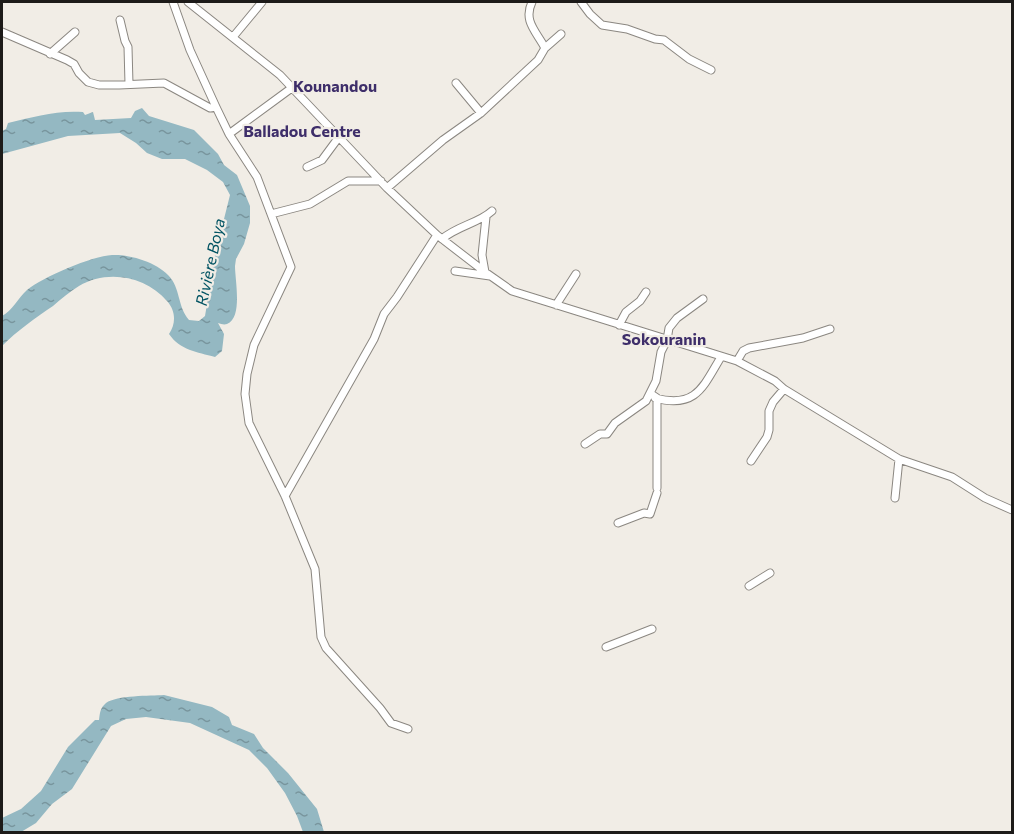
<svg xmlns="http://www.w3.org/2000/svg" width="1014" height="834" font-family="Commissioner,sans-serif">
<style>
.water{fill:url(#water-ripples)}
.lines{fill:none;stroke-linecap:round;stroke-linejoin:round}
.street-casing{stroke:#8b8781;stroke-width:9}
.street{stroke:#fff;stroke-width:7}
.labels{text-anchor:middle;stroke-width:4.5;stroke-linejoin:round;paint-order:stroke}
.neighbourhood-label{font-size:16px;font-weight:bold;fill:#3e2e6a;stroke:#f1ede6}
.water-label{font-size:16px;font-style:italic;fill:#035463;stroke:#f1ede6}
</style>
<defs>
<pattern id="water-ripples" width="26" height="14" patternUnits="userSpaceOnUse" patternTransform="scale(1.5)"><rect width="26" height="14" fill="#94b8c2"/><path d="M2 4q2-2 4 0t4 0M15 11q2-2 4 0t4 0" fill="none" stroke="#78959d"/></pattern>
</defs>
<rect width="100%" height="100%" fill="#f1ede6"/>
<path class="water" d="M 142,108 L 149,116 L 194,130 L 218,154 L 224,165 L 237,175 L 250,206 L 250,223 L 244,244 L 236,259 L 235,266 C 235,280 243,318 227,324 C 224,325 221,324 218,323 L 224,334 L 222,351 L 215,357 C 197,352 180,350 169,334 C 176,324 176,311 167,301 C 146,276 107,269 79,286 C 69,292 61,299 53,306 C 35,318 17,331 2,346 L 2,316 C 12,311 18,298 27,290 C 43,277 92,256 112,255 C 129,254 156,262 168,275 C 181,288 177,306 189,320 L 199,321 L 205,316 L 206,310 L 210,275 L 230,195 L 223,182 L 207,170 L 185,159 L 162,159 L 147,153 L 136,143 L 120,133 L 68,136 L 2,154 L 2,131 L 6,129 L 8,123 C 33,117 57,110 83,112 L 85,115 L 93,112 L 95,120 L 131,118 L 135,111 Z
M 164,695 L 212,707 L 229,717 L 232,725 L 254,734 L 263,748 L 288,773 L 317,809 L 324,832 L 303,832 L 297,816 L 285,793 L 267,768 L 249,750 L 190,723 L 146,717 L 126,719 L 111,726 L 72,789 L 52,804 L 36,823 L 21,832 L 2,832 L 2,818 L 21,809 L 41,791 L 68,747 L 95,720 L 99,720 C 100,713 100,708 106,703 C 117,695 150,696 164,695 Z"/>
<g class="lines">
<g class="street-casing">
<path id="street" d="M 173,2 L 190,50 L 216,107 L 229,134 L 257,177 L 291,267 L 254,345 L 247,374 L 245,394 L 249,423 L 285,496 L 315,569 L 321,637 L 326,648 L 380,708 L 391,723 L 408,729
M 188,2 L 280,75 L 387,188 L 437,235 L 485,272 L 512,291 L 737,361 L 775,381 L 784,389 L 899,459 L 952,477 L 985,498 L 1012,510
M 532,2 C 523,21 536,31 545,48
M 581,2 L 590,14 L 602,25 L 627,29 L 655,39 L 664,40 L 689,59 L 711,70
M 120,20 L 125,41 L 128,47 L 129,84
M 2,32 L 67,60 L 74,64 L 79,73 L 88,82 L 99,85 L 119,85 L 164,83 L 210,108 L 216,107
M 233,37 L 262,2
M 50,54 L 75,32
M 456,83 L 481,113
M 229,134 L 293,87
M 307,167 L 322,160 L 339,137
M 387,188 L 443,140 L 481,113 L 538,60 L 545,48 L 561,34
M 271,214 L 310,204 L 348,181 L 381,181
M 442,239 C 457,226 479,223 492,211
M 455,271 L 490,276
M 485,272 L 482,255 L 486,217
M 556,305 L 576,274
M 619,325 L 626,312 L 640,301 L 646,292
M 737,361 L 743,351 L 749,348 L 803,338 L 830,329
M 651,394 L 657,398 L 657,488
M 655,398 C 696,409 703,387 721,357
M 585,444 L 600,434 L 607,434 L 615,423 L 646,401 L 656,381 L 661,352 L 667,340 L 669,328 L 677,318 L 703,299
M 751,461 L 767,437 L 769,430 L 769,411 L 773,402 L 784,389
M 285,496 L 374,339 L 384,314 L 397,297 L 437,235
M 895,498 L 899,459
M 618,523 L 644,513 L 650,514 L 657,493
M 749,586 L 770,573
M 606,647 L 652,629"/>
</g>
<use href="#street" class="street"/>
</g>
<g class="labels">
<g class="neighbourhood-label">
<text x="335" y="92">Kounandou</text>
<text x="302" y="137">Balladou Centre</text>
<text x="664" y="345">Sokouranin</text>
</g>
<g class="water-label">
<text transform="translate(210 262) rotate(-78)" y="6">Rivière Boya</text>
</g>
</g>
<rect width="1014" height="834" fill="none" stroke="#1d1b19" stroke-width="6"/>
</svg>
